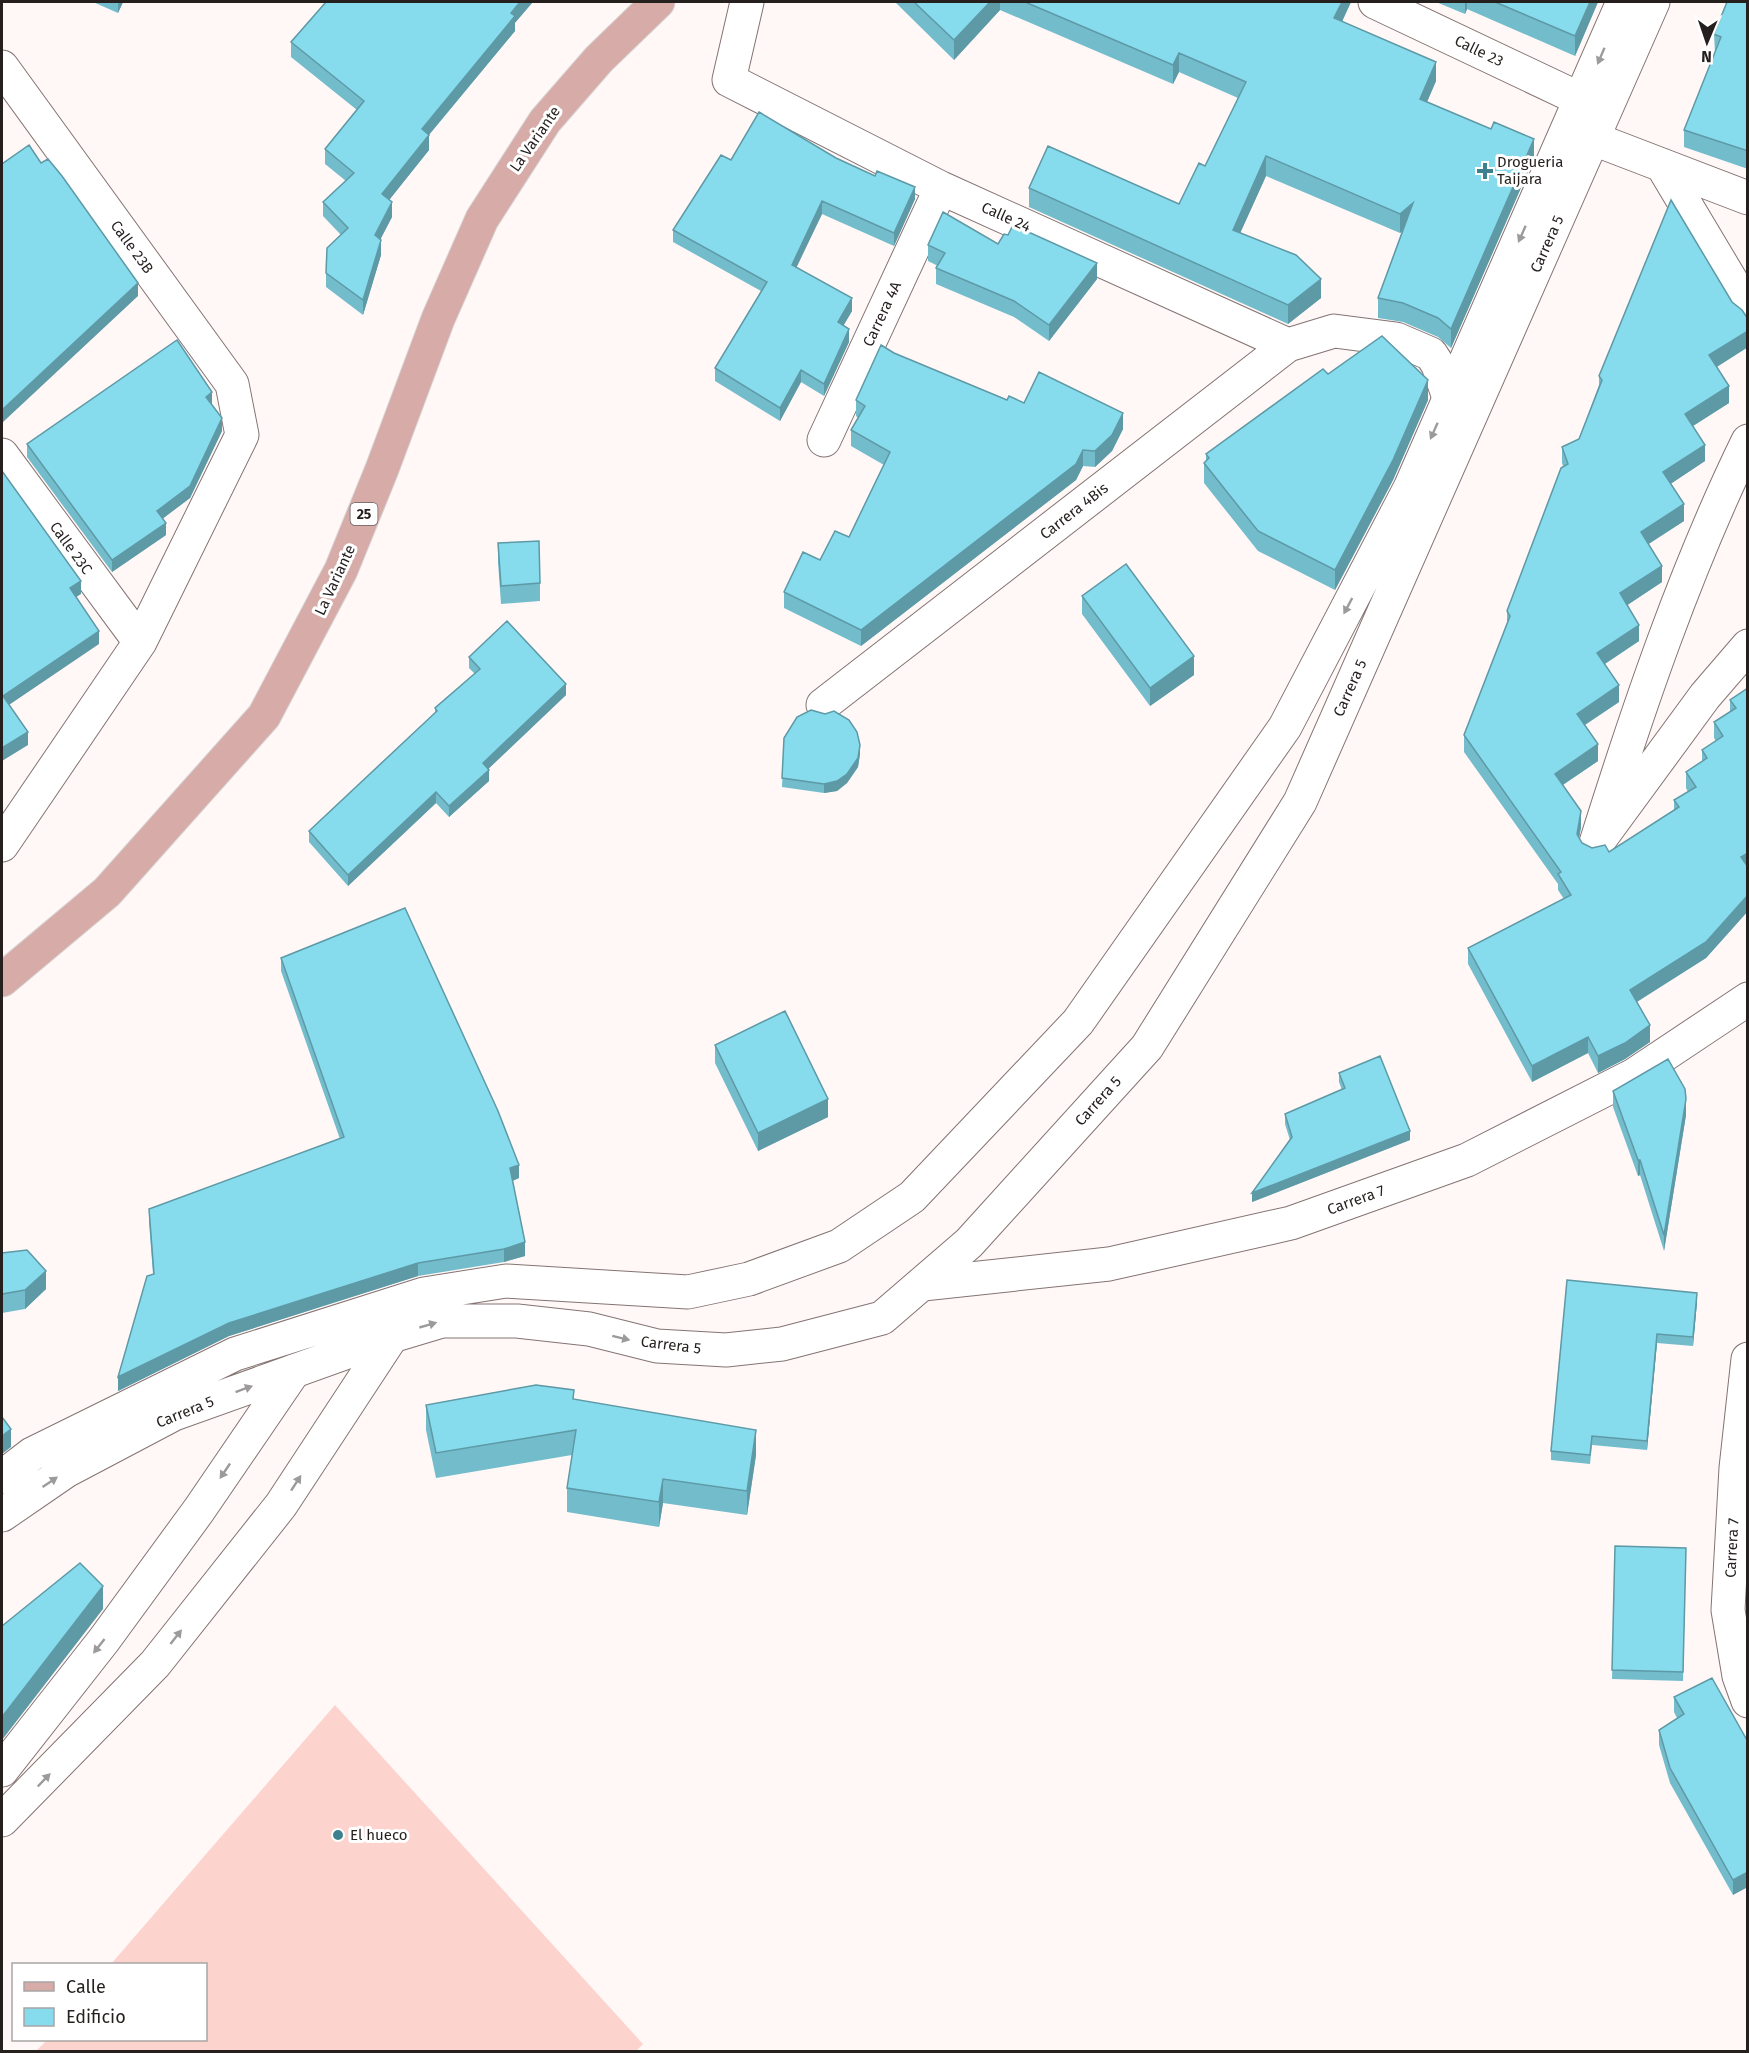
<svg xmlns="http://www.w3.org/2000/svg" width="1749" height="2053" font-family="'Fira Sans',sans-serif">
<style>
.pitch{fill:#fdd3ce}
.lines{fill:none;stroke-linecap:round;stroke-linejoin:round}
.minor-casing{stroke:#847473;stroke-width:35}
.tertiary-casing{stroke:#847473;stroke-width:35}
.primary-casing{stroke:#d8d7d6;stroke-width:35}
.minor{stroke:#fff;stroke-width:33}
.tertiary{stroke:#fff;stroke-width:33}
.primary{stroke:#d6aba8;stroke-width:33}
.wall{fill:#73bccc}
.shaded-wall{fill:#5e99a6}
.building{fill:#86dbed;stroke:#5e99a6;stroke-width:1.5}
.oneway{fill:#9d9a9a}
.poi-dot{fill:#3d818f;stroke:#fff;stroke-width:2}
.labels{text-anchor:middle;stroke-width:6;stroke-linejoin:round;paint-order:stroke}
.shield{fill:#fff;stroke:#666262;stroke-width:1.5}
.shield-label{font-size:14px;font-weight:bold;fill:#251f1e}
.street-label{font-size:15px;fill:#251f1e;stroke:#fff}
.poi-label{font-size:15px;fill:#251f1e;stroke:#fff;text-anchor:start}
</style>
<rect width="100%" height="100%" fill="#fff8f7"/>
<path class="pitch" d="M 335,1705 L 643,2044 L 636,2051 L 36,2051 L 47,2040 L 206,2040 L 206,1964 L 111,1964 Z"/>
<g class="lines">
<g class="minor-casing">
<path id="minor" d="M 747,2 L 729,80 L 941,188 L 1288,345
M 1375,2 L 1582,100
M 2,67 L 232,384 L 242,435 L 140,642 L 2,845
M 1594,139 L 1748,198
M 1662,165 L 1748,309
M 824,440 L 941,188
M 1748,441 C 1685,570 1638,709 1595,846 L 1705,696 L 1748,646
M 2,455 L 140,642
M 823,705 L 1288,345 L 1334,331 L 1396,339 L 1431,354 L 1438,365 L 1449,398
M 923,1284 L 1109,1264 L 1291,1223 L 1467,1160 L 1634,1075 L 1748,999
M 1748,1359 L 1736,1468 L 1728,1610 L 1739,1676 L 1748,1701
M 2,1770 L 104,1640 L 199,1510 L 294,1371
M 2,1820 L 155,1664 L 281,1505 L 392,1336"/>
</g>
<g class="tertiary-casing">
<path id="tertiary" d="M 2,1477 L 32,1454 L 235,1354 L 424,1294 L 506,1281 L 688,1292 L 749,1279 L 839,1246 L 912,1197 L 1078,1022 L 1285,727 L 1410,488 L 1623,2
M 2,1515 L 66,1471 L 174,1414 L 392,1336 L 442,1321 L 517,1321 L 589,1329 L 657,1346 L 726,1350 L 782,1344 L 882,1318 L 969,1243 L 1147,1047 L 1300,802 L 1653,2"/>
</g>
<g class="primary-casing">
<path id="primary" d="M 2,980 L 107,892 L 264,716 L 341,570 L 382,469 L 438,319 L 482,219 L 545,121 L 599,59 L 658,2"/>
</g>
<use href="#minor" class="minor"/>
<use href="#tertiary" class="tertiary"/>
<use href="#primary" class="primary"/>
</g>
<path class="wall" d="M 93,2 L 123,2 L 118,13 Z
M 895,2 L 1351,2 L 1342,22 L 1436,81 L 1427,102 L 1534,158 L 1451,348 L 1438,337 L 1403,322 L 1378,318 L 1378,298 L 1402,231 L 1400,233 L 1266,176 L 1240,233 L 1321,298 L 1288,324 L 1029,207 L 1029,188 L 1179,204 L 1205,166 L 1238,98 L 1179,72 L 1173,84 L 1000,10 L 954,60 Z
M 1436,2 L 1598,2 L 1575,56 L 1467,9 L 1465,14 Z
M 1748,2 L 1748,169 L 1684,147 L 1684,130 L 1715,53 L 1714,34 Z
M 515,23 L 515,31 L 429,135 L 429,150 L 389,200 L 392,217 L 380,239 L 381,255 L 363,315 L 326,287 L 326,273 L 341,235 L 323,216 L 323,202 L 346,181 L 325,164 L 325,149 L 357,110 L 291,57 L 291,42 Z
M 836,158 L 915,199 L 894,246 L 822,214 L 796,267 L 852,311 L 843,326 L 849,342 L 824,396 L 801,382 L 780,421 L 715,381 L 715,368 L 761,291 L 673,242 L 673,230 L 731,160 Z
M 998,244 L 1097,279 L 1049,341 L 1014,317 L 936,284 L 936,268 L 938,266 L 928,261 L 928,245 Z
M 1732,302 L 1748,319 L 1748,347 L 1716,367 L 1729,403 L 1693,426 L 1705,461 L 1670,484 L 1684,521 L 1648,544 L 1662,582 L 1627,605 L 1639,641 L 1605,664 L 1619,702 L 1585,725 L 1598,761 L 1563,785 L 1581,827 L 1579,838 L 1582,843 L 1592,848 L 1609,852 L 1674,810 L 1674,800 L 1688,792 L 1686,788 L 1686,772 L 1702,761 L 1702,750 L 1716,741 L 1714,738 L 1714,722 L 1730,712 L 1730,700 L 1748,688 L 1748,911 L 1706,958 L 1637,1002 L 1650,1042 L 1625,1059 L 1598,1073 L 1588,1053 L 1532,1082 L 1468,964 L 1468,948 L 1564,899 L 1558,890 L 1558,884 L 1464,752 L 1464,735 L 1507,624 L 1507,611 L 1563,466 L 1562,463 L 1562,447 L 1579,439 L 1599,385 L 1599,376 Z
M 894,353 L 1007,400 L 1024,403 L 1123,429 L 1112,451 L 1095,467 L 1083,466 L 1076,480 L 861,646 L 784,608 L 784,592 L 820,560 L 849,537 L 884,465 L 851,446 L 851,430 L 858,418 L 856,416 L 856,400 Z
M 1328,374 L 1428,400 L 1393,480 L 1335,590 L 1258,551 L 1204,483 L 1204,463 L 1206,460 L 1206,454 Z
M 212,405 L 222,431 L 190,498 L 163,518 L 166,535 L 112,572 L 27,457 L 27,444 Z
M 498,543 L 540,583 L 540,601 L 501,604 L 498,562 Z
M 1082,596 L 1194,675 L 1150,706 L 1082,614 Z
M 469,657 L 566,695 L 488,769 L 489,781 L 449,817 L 436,803 L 348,886 L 309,842 L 309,831 L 435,714 L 435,708 L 475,674 L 469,668 Z
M 784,738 L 860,754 L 858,767 L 847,783 L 837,791 L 824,793 L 782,787 Z
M 281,958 L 519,1178 L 512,1181 L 525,1256 L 504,1262 L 418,1276 L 229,1336 L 118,1391 L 153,1274 L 149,1222 L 149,1209 L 340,1139 L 281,971 Z
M 715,1045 L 828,1117 L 758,1151 L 715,1063 Z
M 1339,1073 L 1410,1140 L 1252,1202 L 1290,1140 L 1285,1124 L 1285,1114 L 1342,1090 L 1339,1082 Z
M 1613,1091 L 1686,1115 L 1664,1251 L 1640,1175 L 1638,1176 L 1613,1107 Z
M 2,1253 L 46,1289 L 25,1309 L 2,1313 Z
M 1567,1280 L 1697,1302 L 1693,1346 L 1657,1343 L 1647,1450 L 1592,1445 L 1590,1464 L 1551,1460 L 1551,1451 Z
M 574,1399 L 756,1455 L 747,1515 L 663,1503 L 659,1527 L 567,1512 L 567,1488 L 572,1455 L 436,1478 L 426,1430 L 426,1405 Z
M 1615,1546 L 1686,1548 L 1683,1681 L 1612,1679 Z
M 1674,1697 L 1748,1742 L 1733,1895 L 1670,1783 L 1659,1745 L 1659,1730 L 1677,1718 L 1674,1712 Z"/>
<path class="shaded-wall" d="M 119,2 L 123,2 L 118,13 L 118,4 Z
M 520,2 L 533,2 L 515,23 L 515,31 L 422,143 L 422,129 Z
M 990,2 L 1000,2 L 1000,10 L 954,60 L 954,40 Z
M 1342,2 L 1351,2 L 1334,38 L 1334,18 Z
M 1465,2 L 1467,2 L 1467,9 L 1465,14 Z
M 1590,2 L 1598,2 L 1575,56 L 1575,36 Z
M 1179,53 L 1179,72 L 1173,84 L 1173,65 Z
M 1436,62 L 1436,81 L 1420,118 L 1420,99 Z
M 429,135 L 429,150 L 382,209 L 382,194 Z
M 1534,139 L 1534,158 L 1451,348 L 1451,329 Z
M 1266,156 L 1266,176 L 1233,249 L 1233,230 Z
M 915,187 L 915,199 L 894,246 L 894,233 Z
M 822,201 L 822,214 L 792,277 L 792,265 Z
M 392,202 L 392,217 L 375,250 L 375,235 Z
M 1413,203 L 1413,223 L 1400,233 L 1400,214 Z
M 381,240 L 381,255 L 363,315 L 363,300 Z
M 1097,263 L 1097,279 L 1049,341 L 1049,325 Z
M 1321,279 L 1321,298 L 1288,324 L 1288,305 Z
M 138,283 L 138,296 L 2,423 L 2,410 Z
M 852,298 L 852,311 L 838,335 L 838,322 Z
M 849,329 L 849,342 L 824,396 L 824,384 Z
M 1748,331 L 1748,347 L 1709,372 L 1709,355 Z
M 801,370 L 801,382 L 780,421 L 780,408 Z
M 1428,380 L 1428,400 L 1393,480 L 1335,590 L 1335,570 Z
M 1729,386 L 1729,403 L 1685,431 L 1685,414 Z
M 212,392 L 212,405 L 206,397 Z
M 1123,413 L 1123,429 L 1112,451 L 1095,467 L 1095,451 Z
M 222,418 L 222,431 L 190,498 L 157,523 L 157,511 Z
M 1705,445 L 1705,461 L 1663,489 L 1663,472 Z
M 1083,450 L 1083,466 L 1076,480 L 861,646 L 861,630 Z
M 1684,504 L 1684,521 L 1641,549 L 1641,532 Z
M 166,523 L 166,535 L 112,572 L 112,560 Z
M 1662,566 L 1662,582 L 1620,610 L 1620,593 Z
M 81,581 L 81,594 L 70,601 L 70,588 Z
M 1639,625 L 1639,641 L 1597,669 L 1597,653 Z
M 99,631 L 99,644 L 3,709 L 3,696 Z
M 1194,656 L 1194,675 L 1150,706 L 1150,688 Z
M 566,684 L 566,695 L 483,774 L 483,763 Z
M 1619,685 L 1619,702 L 1577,730 L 1577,714 Z
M 28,732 L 28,745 L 2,761 L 2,748 Z
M 1598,744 L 1598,761 L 1555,790 L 1555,774 Z
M 860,745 L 860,754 L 858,767 L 847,783 L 837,791 L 824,793 L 824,784 Z
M 489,770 L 489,781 L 449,817 L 449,806 Z
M 436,792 L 436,803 L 348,886 L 348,875 Z
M 1581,811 L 1581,827 L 1577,850 L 1577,834 Z
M 1748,853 L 1748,869 L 1741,857 Z
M 1748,895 L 1748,911 L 1706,958 L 1630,1006 L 1630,990 Z
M 1650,1025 L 1650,1042 L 1625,1059 L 1598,1073 L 1598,1056 Z
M 1588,1037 L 1588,1053 L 1532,1082 L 1532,1066 Z
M 828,1099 L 828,1117 L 758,1151 L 758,1133 Z
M 1686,1099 L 1686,1115 L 1664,1251 L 1664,1235 Z
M 1410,1131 L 1410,1140 L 1252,1202 L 1252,1193 Z
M 1638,1160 L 1640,1160 L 1640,1175 L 1638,1176 Z
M 519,1165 L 519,1178 L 510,1182 L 510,1168 Z
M 525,1242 L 525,1256 L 504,1262 L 504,1249 Z
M 418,1263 L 418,1276 L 229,1336 L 118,1391 L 118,1377 L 229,1323 Z
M 46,1271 L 46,1289 L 25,1309 L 25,1290 Z
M 1697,1293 L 1697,1302 L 1693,1346 L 1693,1337 Z
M 1657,1334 L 1657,1343 L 1647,1450 L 1647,1441 Z
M 11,1429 L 11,1447 L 2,1454 L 2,1436 Z
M 756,1430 L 756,1455 L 747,1515 L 747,1491 Z
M 663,1479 L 663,1503 L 659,1527 L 659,1502 Z
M 103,1586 L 103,1609 L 2,1740 L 2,1717 Z
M 1748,1872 L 1748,1887 L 1733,1895 L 1733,1880 Z"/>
<path class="building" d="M 326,2 L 520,2 L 511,13 L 515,16 L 422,129 L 429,135 L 382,194 L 392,202 L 375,235 L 381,240 L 363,300 L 326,273 L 327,248 L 348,228 L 323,202 L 354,173 L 325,149 L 364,101 L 291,42 Z
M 914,2 L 990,2 L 954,40 Z
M 1025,2 L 1342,2 L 1334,18 L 1436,62 L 1420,99 L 1491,129 L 1494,122 L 1534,139 L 1451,329 L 1438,318 L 1403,303 L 1378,298 L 1413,203 L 1400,214 L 1266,156 L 1233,230 L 1296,255 L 1321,279 L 1288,305 L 1029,188 L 1048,146 L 1179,204 L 1199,163 L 1205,166 L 1246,82 L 1179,53 L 1173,65 Z
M 1495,2 L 1590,2 L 1575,36 Z
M 1727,2 L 1748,2 L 1748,151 L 1684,130 L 1721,37 L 1714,34 Z
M 759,112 L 836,158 L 875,176 L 877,171 L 915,187 L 894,233 L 822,201 L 792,265 L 852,298 L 838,322 L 849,329 L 824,384 L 801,370 L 780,408 L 715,368 L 767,282 L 673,230 L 721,155 L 731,160 Z
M 29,145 L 41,163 L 48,159 L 62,176 L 138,283 L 2,410 L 2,164 Z
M 1671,200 L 1732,302 L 1742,310 L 1748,319 L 1748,331 L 1709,355 L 1729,386 L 1685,414 L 1705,445 L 1663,472 L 1684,504 L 1641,532 L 1662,566 L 1620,593 L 1639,625 L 1597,653 L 1619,685 L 1577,714 L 1598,744 L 1555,774 L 1581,811 L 1577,834 L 1582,843 L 1592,848 L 1605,845 L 1609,852 L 1679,807 L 1674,800 L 1696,787 L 1686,772 L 1707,758 L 1702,750 L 1723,736 L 1714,722 L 1736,708 L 1730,700 L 1748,688 L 1748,853 L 1741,857 L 1748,867 L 1748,895 L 1706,942 L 1630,990 L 1650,1025 L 1625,1043 L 1598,1056 L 1588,1037 L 1532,1066 L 1468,948 L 1571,895 L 1558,874 L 1561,872 L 1464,735 L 1510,616 L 1507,611 L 1561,468 L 1568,464 L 1562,447 L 1579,439 L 1602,380 L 1599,376 Z
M 943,212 L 998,244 L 1004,234 L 1008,235 L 1013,225 L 1097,263 L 1049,325 L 1014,301 L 936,268 L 945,253 L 928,245 Z
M 1382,336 L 1428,380 L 1393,460 L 1335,570 L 1258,531 L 1204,463 L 1209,458 L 1206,454 L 1323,369 L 1328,374 Z
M 177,340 L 212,392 L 206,397 L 222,418 L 190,486 L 157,511 L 166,523 L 112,560 L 27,444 Z
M 881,345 L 894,353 L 1007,400 L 1009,396 L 1024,403 L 1039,372 L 1123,413 L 1112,435 L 1095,451 L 1083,450 L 1076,464 L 861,630 L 784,592 L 803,552 L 820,560 L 835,531 L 849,537 L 890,452 L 851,430 L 865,406 L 856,400 Z
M 2,471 L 81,581 L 70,588 L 99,631 L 3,696 L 28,732 L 2,748 Z
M 539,541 L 540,583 L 501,586 L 498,543 Z
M 1126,564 L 1194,656 L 1150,688 L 1082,596 Z
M 507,621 L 566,684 L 483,763 L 489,770 L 449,806 L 436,792 L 348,875 L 309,831 L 437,711 L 435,708 L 480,669 L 469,657 Z
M 811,710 L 825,714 L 834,711 L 849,720 L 857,732 L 860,745 L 858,758 L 847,774 L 837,781 L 824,784 L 782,778 L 784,738 L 797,717 Z
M 405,908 L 498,1111 L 519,1165 L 510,1168 L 525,1242 L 504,1249 L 418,1263 L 229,1323 L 118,1377 L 147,1276 L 154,1274 L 149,1209 L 344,1137 L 281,958 Z
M 785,1011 L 828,1099 L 758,1133 L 715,1045 Z
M 1380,1056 L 1410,1131 L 1252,1193 L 1292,1137 L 1285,1114 L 1345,1088 L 1339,1073 Z
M 1668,1059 L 1685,1089 L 1686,1099 L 1664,1235 L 1640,1160 L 1638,1160 L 1613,1091 Z
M 27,1250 L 46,1271 L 25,1290 L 2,1294 L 2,1253 Z
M 1567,1280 L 1697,1293 L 1693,1337 L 1657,1334 L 1647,1441 L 1592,1436 L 1590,1455 L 1551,1451 Z
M 536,1385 L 574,1390 L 573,1399 L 756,1430 L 747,1491 L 663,1479 L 659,1502 L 567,1488 L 576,1430 L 436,1453 L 426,1405 Z
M 2,1417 L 11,1429 L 2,1436 Z
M 1615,1546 L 1686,1548 L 1683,1672 L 1612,1670 Z
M 80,1563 L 103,1586 L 2,1717 L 2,1626 Z
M 1712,1678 L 1748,1742 L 1748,1872 L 1733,1880 L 1670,1768 L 1659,1730 L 1684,1714 L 1674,1697 Z"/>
<defs><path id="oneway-solid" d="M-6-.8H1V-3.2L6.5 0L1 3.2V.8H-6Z" transform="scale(1.5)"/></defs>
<g class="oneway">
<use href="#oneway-solid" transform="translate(1601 56) rotate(113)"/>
<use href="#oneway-solid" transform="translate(1522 234) rotate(114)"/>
<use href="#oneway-solid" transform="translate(1434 431) rotate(114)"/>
<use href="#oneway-solid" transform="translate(1348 606) rotate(118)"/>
<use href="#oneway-solid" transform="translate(428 1325) rotate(-16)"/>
<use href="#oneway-solid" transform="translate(621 1338) rotate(14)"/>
<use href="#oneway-solid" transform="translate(244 1389) rotate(-20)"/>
<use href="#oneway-solid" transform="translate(225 1471) rotate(124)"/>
<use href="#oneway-solid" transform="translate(50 1482) rotate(-34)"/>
<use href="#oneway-solid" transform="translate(296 1483) rotate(-57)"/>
<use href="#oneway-solid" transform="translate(176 1637) rotate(-52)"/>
<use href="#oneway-solid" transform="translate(99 1646) rotate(128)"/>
<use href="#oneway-solid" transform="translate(44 1780) rotate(-46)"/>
</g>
<g class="poi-dot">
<path d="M1482 162h6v6h6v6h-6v6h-6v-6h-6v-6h6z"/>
<circle cx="338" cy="1835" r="6"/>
</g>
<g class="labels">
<rect class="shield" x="350.5" y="503" width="27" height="22" rx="4.5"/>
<g class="shield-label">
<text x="364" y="519">25</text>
</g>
<g class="street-label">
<text transform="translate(1479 51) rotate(26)" y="5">Calle 23</text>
<text transform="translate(535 139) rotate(-55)" y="5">La Variante</text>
<text transform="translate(1006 217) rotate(24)" y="5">Calle 24</text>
<text transform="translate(1547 244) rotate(-66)" y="5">Carrera 5</text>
<text transform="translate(132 247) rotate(54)" y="5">Calle 23B</text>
<text transform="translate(882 314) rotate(-65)" y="5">Carrera 4A</text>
<text transform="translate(1074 511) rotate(-38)" y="5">Carrera 4Bis</text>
<text transform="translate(71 548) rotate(54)" y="5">Calle 23C</text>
<text transform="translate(335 580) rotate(-65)" y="5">La Variante</text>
<text transform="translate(1350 688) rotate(-66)" y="5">Carrera 5</text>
<text transform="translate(1098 1101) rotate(-48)" y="5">Carrera 5</text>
<text transform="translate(1356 1200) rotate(-20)" y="5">Carrera 7</text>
<text transform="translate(671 1345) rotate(7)" y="5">Carrera 5</text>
<text transform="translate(185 1412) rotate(-22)" y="5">Carrera 5</text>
<text transform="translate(1732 1548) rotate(-87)" y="5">Carrera 7</text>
</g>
<g class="poi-label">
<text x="1497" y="167">Drogueria<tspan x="1497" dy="17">Taijara</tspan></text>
<text x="350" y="1840">El hueco</text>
</g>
</g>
<rect width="1749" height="2053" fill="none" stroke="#251f1e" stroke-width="6"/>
<rect x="12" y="1963" width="195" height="78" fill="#ffffff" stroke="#a8a5a5" stroke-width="1.5"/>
<rect x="24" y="1982" width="30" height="9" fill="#d6aba8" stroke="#a8a5a5" stroke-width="1.5"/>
<text x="66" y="1993" font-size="18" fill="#251f1e">Calle</text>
<rect x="24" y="2008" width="30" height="18" fill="#86dbed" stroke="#a8a5a5" stroke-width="1.5"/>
<text x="66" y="2023" font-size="18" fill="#251f1e">Edificio</text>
<g transform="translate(1707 42) rotate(182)" stroke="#ffffff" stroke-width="4.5" paint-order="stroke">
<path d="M0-4.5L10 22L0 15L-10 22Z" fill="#251f1e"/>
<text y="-9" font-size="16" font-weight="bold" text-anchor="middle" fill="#251f1e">N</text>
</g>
</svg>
